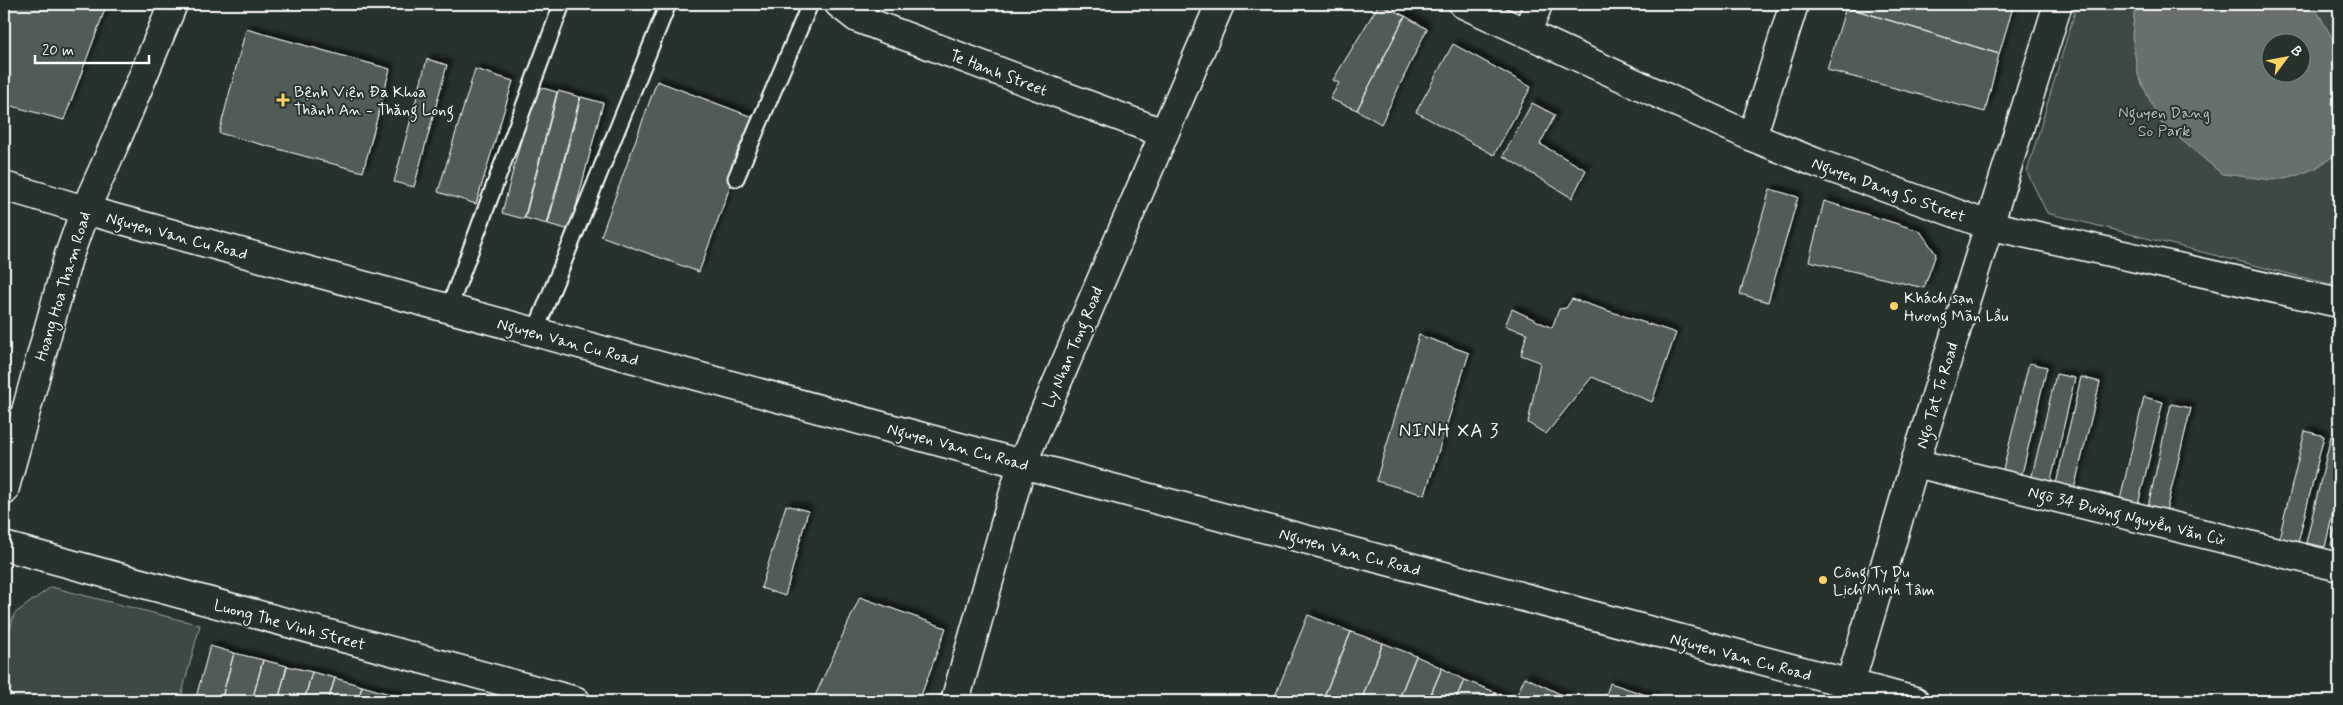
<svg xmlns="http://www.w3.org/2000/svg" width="2343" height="705" font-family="Mynerve,sans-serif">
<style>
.green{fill:#3e4944;stroke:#9ea4a2;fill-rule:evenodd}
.water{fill:#67706c;stroke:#a4a9a7;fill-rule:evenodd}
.building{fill:#515c57;stroke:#fff;filter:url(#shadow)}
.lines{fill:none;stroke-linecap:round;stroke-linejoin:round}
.lane-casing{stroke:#fff;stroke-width:19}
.street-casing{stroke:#fff;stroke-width:31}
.secondary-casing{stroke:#fff;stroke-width:31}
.primary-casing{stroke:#fff;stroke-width:31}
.lane{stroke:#26332d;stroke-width:15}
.street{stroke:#26332d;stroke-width:28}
.secondary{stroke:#26332d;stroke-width:28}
.primary{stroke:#26332d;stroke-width:28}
.poi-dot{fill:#ffd166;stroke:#26332d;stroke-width:2}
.labels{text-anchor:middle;stroke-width:4;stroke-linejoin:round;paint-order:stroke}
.street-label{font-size:16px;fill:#fff;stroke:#26332d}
.poi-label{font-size:16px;fill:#fff;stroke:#26332d;text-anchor:start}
.park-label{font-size:16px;fill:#bbbfbe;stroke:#26332d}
.quarter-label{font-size:19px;letter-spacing:1px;fill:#fff;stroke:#26332d}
</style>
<defs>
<filter id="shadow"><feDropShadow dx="4.5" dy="-4.5" stdDeviation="2.5" flood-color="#0009"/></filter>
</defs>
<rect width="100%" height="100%" fill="#26332d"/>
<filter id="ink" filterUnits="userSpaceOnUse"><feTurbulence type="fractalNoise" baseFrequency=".02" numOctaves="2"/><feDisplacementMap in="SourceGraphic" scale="10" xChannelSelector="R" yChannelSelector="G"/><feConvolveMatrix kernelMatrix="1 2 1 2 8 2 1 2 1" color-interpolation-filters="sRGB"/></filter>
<g filter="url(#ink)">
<path class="green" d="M 2077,4 L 2339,4 L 2339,280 L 2329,284 L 2047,213 L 2027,172 ZM 2270,42 L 2300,42 L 2300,72 L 2270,72 Z
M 51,587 L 200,625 L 180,701 L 4,701 L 4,653 L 14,614 Z"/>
<path class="water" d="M 2135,4 L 2313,4 L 2339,50 L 2339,143 L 2332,157 L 2316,168 L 2298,175 L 2273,180 L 2222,174 L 2160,122 L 2138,75 L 2132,36 ZM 2270,42 L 2300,42 L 2300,72 L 2270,72 Z"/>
<path class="building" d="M 4,4 L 107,4 L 64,120 L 4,104 Z
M 1379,4 L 1405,16 L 1357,110 L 1330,99 L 1339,83 L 1333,80 Z
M 1846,4 L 2014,4 L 1999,54 L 1846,7 Z
M 1846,7 L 1999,54 L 1985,112 L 1827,70 Z
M 1405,16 L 1427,29 L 1381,124 L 1357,110 Z
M 246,29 L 390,69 L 363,172 L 219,133 Z
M 1453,44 L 1531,87 L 1494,155 L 1416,112 Z
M 427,59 L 447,65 L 414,187 L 394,182 Z
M 475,69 L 513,81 L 476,204 L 438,192 Z
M 657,81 L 755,118 L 699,272 L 601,236 Z
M 535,86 L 557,92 L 524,219 L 502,213 Z
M 558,91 L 580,97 L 547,224 L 525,218 Z
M 581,97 L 603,103 L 570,230 L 548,224 Z
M 1532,103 L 1555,115 L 1540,144 L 1586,170 L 1572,198 L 1503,156 Z
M 1770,189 L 1798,197 L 1768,302 L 1740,294 Z
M 1824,201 L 1920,231 L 1936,254 L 1924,288 L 1809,261 Z
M 1572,299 L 1676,333 L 1652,402 L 1592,377 L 1546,434 L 1528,423 L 1540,362 L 1521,355 L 1527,333 L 1505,326 L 1512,309 L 1552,328 L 1559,309 L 1566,308 Z
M 1419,335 L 1469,353 L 1425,495 L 1376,481 Z
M 2029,363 L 2047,367 L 2022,474 L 2003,470 Z
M 2056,374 L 2075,378 L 2050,485 L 2031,480 Z
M 2081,377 L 2100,382 L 2074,489 L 2056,484 Z
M 2144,397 L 2163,402 L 2137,509 L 2119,504 Z
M 2171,404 L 2191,408 L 2165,515 L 2147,511 Z
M 2305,431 L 2324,436 L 2298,543 L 2279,538 Z
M 2331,436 L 2339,438 L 2339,487 L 2325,547 L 2306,543 Z
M 786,505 L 808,511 L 785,596 L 761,588 Z
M 2339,511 L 2339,547 L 2331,545 Z
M 860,597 L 946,628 L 919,701 L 823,701 L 815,696 Z
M 1308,615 L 1351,632 L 1322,701 L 1273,701 Z
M 1351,632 L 1383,643 L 1361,701 L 1322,701 Z
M 1383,643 L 1416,656 L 1398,701 L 1361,701 Z
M 210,646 L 234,653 L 221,701 L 195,701 Z
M 234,653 L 263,660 L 252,701 L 221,701 Z
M 1416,656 L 1442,668 L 1428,701 L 1398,701 Z
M 263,660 L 287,666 L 278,701 L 252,701 Z
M 287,666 L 312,672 L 304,701 L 278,701 Z
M 1442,668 L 1464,680 L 1455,701 L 1428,701 Z
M 312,672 L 335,678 L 328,701 L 304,701 Z
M 1525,677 L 1562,695 L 1560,701 L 1514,701 Z
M 335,678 L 362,686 L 358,701 L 328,701 Z
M 1464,680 L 1495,692 L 1491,701 L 1455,701 Z
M 1610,683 L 1646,695 L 1643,701 L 1604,701 Z
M 362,686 L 386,693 L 383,701 L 358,701 Z
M 1495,692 L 1513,701 L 1491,701 Z
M 386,693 L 408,699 L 408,701 L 383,701 Z
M 1562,695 L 1575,701 L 1560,701 Z
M 1646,695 L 1661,701 L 1643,701 Z"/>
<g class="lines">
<g class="lane-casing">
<path id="lane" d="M 736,178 L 810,4
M 449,308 L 562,4
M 535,332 L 668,4"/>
</g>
<g class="street-casing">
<path id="street" d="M 839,4 L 857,18 L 1163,133
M 1463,4 L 1752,137 L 1817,163 L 1988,225 L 2339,303
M 1527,33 L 1538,4
M 1752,137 L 1794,4
M 1915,463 L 2339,567
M 4,546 L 576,701"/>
</g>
<g class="secondary-casing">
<path id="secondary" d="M 4,491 L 68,258 L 85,210 L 119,134 L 173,4
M 955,701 L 1022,464 L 1220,4
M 1845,701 L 1915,463 L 2058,4"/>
</g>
<g class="primary-casing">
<path id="primary" d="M 4,186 L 85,210 L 1022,464 L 1915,701"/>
</g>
<use href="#lane" class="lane"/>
<use href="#street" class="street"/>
<use href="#secondary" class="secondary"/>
<use href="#primary" class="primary"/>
</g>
</g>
<g class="poi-dot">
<path d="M280.5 92.5h5v5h5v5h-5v5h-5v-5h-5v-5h5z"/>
<circle cx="1894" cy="306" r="5"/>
<circle cx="1823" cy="580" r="5"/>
</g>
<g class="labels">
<g class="street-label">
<text transform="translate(999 72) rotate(21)" y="6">Te Hanh Street</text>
<text transform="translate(1889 189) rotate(20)" y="6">Nguyen Dang So Street</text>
<text transform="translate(177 235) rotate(15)" y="6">Nguyen Van Cu Road</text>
<text transform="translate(62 286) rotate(-73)" y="6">Hoang Hoa Tham Road</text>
<text transform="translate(568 341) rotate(15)" y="6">Nguyen Van Cu Road</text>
<text transform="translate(1072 347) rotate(-67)" y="6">Ly Nhan Tong Road</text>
<text transform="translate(1936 395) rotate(-73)" y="6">Ngo Tat To Road</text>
<text transform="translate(958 446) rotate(15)" y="6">Nguyen Van Cu Road</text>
<text transform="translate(2127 515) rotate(14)" y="6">Ngõ 34 Đường Nguyễn Văn Cừ</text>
<text transform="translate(1350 551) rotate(15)" y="6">Nguyen Van Cu Road</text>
<text transform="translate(290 624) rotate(15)" y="6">Luong The Vinh Street</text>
<text transform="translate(1741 656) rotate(15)" y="6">Nguyen Van Cu Road</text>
</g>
<g class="poi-label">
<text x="294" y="97">Bệnh Viện Đa Khoa<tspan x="294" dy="18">Thành An - Thăng Long</tspan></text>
<text x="1904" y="303">Khách sạn<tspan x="1904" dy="18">Hương Mãn Lầu</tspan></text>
<text x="1833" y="577">Công Ty Du<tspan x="1833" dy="18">Lịch Minh Tâm</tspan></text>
</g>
<g class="park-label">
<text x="2164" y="118">Nguyen Dang<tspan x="2164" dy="18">So Park</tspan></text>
</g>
<g class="quarter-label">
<text x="1449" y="437">NINH XA 3</text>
</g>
</g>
<rect width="2343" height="705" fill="none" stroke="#26332d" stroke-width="20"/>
<rect x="10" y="10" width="2323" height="685" fill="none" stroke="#fff" stroke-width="2" filter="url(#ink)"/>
<g transform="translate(2286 58) rotate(58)"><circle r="24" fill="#26332d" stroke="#7d8581"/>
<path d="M0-4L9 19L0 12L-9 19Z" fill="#ffd166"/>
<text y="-8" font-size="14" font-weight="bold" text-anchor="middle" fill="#ffffff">B</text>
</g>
<path d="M35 55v8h114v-8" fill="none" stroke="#ffffff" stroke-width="2.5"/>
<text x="42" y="55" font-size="15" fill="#ffffff" stroke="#26332d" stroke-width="4" paint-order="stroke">20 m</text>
</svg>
